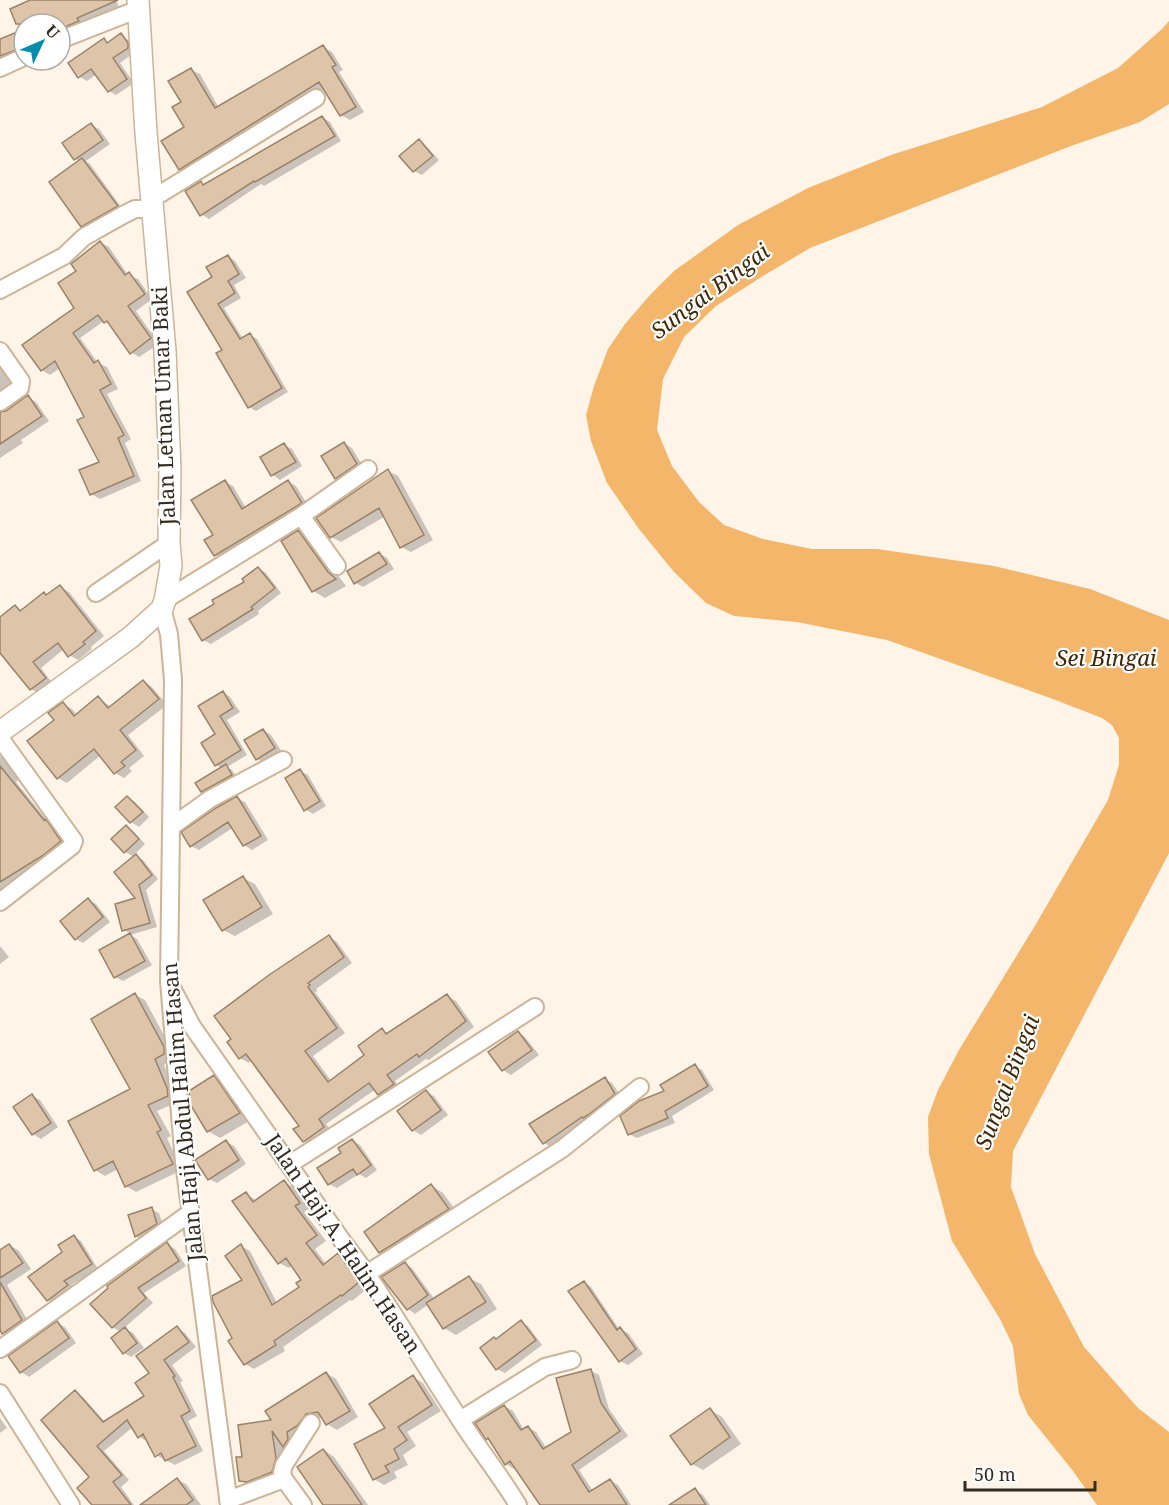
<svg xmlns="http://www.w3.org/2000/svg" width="1169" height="1505" font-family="'Noto Serif',serif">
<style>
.water{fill:#f3b66b}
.shadow{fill:#0003}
.building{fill:#dec5aa;stroke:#998369;stroke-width:1.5}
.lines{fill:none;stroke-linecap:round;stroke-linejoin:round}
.minor-casing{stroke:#ccb499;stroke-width:20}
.tertiary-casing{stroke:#ccb499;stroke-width:24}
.minor{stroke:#fff;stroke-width:16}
.tertiary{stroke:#fff;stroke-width:21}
.labels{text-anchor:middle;stroke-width:4.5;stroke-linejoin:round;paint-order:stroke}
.street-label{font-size:21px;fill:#352c21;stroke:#fff}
.water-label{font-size:22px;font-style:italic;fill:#402806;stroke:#fff}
</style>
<rect width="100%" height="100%" fill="#fef4e8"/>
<path class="water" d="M 1169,21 L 1169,104 L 1140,122 L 1071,146 L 810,248 L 763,276 L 716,306 L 684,337 L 663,379 L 657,430 L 672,466 L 699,502 L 724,525 L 763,539 L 812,549 L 877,549 L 994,566 L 1090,589 L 1169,620 L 1169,853 L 1013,1151 L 1011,1187 L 1035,1254 L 1084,1347 L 1138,1408 L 1169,1432 L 1169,1505 L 1097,1505 L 1073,1471 L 1028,1415 L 1019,1394 L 1013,1346 L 1000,1319 L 952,1241 L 929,1154 L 928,1117 L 938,1090 L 959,1050 L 1036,924 L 1108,800 L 1119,765 L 1119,738 L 1112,725 L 1102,718 L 1053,699 L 887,640 L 797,622 L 734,616 L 706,603 L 674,572 L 639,529 L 607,483 L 591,441 L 586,415 L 594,386 L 608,349 L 625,324 L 650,295 L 674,271 L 738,225 L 808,188 L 891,155 L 1042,107 L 1118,68 L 1162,29 Z"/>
<path class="shadow" d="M 33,0 L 116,0 L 119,7 L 84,22 L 60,37 L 60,24 L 24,24 L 24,53 L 0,65 L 0,41 L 21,32 L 12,9 Z
M 121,35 L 128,40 L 135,49 L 135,52 L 120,63 L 134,83 L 116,95 L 109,91 L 97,74 L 87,81 L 80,77 L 104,40 L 109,43 Z
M 323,47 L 332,52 L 343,70 L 339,72 L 364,112 L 350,120 L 341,115 L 325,88 L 189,174 L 180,169 L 186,128 L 183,103 L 191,70 L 200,74 L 219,108 Z
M 322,117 L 330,122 L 341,141 L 264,186 L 261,184 L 209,219 L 201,214 L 201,183 L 205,186 Z
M 91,125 L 99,129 L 110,144 L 86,161 L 90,164 L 124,211 L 90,230 L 82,225 L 80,161 L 75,159 Z
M 419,141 L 426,146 L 439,160 L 422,175 L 414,171 Z
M 100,242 L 109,247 L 128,275 L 138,279 L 152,299 L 136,311 L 159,344 L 139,357 L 131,352 L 111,325 L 104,321 L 80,338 L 98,363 L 107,367 L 118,389 L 107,394 L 131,439 L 125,443 L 141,481 L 100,499 L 91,494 L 101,462 L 86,417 L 60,368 L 50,375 L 42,370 L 76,308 L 78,271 Z
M 228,256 L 235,261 L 246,278 L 234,285 L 241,298 L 224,308 L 243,339 L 250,335 L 257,339 L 288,392 L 256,411 L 249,407 L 224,350 L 214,278 Z
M 0,364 L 16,388 L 0,400 Z
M 28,397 L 36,402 L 49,421 L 21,440 L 23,443 L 0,458 L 0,414 Z
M 344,443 L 352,448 L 364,468 L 343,483 L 336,478 Z
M 284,445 L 292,449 L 302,466 L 280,480 L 273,475 L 262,458 Z
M 388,471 L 398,476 L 433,540 L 411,552 L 401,547 L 384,517 L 341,542 L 331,537 Z
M 225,482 L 233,486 L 246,508 L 288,482 L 296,486 L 309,507 L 223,560 L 215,555 L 207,540 L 215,535 Z
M 298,532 L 310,539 L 346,586 L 325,598 L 313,591 L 283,541 Z
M 379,553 L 387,558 L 394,569 L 363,587 L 356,583 Z
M 258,568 L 266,573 L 281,593 L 258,611 L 259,614 L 211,644 L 203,640 L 216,604 L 246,582 Z
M 60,587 L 69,592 L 104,636 L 91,647 L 92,649 L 78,660 L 69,655 L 64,649 L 41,668 L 53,684 L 40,694 L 31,689 L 0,653 L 0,619 L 15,607 L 22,611 Z
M 143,681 L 152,687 L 167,705 L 128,735 L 144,756 L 129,768 L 132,771 L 124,778 L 115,773 L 101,755 L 67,783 L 58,778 L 56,720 L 63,704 L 72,709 L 77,715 L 98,698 L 111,707 Z
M 223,692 L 230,697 L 240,712 L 227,720 L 247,755 L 227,767 L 232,770 L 238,779 L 209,795 L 202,791 L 222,768 L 216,765 Z
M 263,730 L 271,735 L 282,752 L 265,763 L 257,759 Z
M 0,756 L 6,760 L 20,778 L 16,782 L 68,846 L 50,860 L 0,891 Z
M 300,771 L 308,775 L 326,806 L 313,814 L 305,809 Z
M 127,797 L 135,802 L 149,817 L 139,827 L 131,822 L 117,807 Z
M 237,798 L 245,802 L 268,840 L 252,850 L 244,845 L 234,827 L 199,850 L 191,846 Z
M 126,827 L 133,831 L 145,844 L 134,855 L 143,860 L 158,879 L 146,890 L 157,927 L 130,935 L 137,939 L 152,965 L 123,981 L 115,977 L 101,951 L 131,934 L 124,930 L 137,899 L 134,857 L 125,852 L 113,839 Z
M 243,878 L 255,884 L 273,914 L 235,936 L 223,930 Z
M 88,900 L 96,904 L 110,922 L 83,943 L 76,939 Z
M 329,937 L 337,942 L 352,963 L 316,989 L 318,991 L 315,992 L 345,1033 L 313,1056 L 332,1082 L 367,1055 L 382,1030 L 390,1034 L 447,996 L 456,1001 L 474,1027 L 429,1060 L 426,1059 L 395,1081 L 401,1090 L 388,1099 L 379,1094 L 376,1089 L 326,1124 L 332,1132 L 313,1146 L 304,1141 L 301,1126 L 252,1060 L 249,1063 L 240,1058 Z
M 0,946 L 9,957 L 0,964 Z
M 135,995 L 145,1000 L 174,1054 L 174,1059 L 164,1065 L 177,1095 L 178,1102 L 157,1111 L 171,1136 L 167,1138 L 182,1170 L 136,1192 L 126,1186 L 118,1169 L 105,1176 L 95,1170 L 132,1090 Z
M 518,1033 L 525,1037 L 539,1055 L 511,1075 L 503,1070 L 490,1052 Z
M 695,1066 L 702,1070 L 714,1090 L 672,1116 L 675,1123 L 637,1138 L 629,1134 L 666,1092 Z
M 214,1077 L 226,1084 L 251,1120 L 220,1138 L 208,1131 Z
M 605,1079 L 612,1083 L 622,1098 L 552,1147 L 544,1143 Z
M 426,1092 L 434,1096 L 448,1115 L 421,1135 L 413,1130 Z
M 32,1096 L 40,1100 L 58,1127 L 41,1139 L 33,1134 Z
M 352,1140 L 360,1145 L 377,1170 L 366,1178 L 359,1174 L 337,1188 L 329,1184 L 343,1153 Z
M 226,1142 L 234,1146 L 246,1164 L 217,1183 L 209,1179 Z
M 284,1182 L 293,1187 L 308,1209 L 304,1212 L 326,1241 L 315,1249 L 326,1264 L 338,1254 L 347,1260 L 368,1288 L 352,1301 L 350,1300 L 283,1347 L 285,1351 L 254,1369 L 245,1364 L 234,1339 L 244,1281 L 241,1246 L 250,1251 L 277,1303 L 301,1287 L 303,1280 L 293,1265 L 289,1268 L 279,1263 L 246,1194 L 257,1201 Z
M 432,1186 L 443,1193 L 460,1216 L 392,1259 L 380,1252 L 366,1232 Z
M 151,1209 L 159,1213 L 164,1228 L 144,1241 L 136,1236 Z
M 74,1237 L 81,1241 L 98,1269 L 71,1285 L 74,1290 L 55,1305 L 48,1300 L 64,1252 Z
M 167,1244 L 175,1249 L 186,1266 L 144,1293 L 153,1303 L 124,1328 L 133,1333 L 144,1348 L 131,1357 L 124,1353 L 121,1332 L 112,1327 L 92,1304 Z
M 10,1245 L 19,1251 L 31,1269 L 7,1285 L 31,1326 L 13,1339 L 2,1331 L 0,1332 L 0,1252 Z
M 405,1264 L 412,1268 L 435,1300 L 469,1278 L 481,1284 L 497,1309 L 456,1335 L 444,1328 L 429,1304 L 415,1314 L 408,1309 Z
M 584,1282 L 591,1287 L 619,1329 L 628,1333 L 643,1354 L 628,1365 L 620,1361 Z
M 521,1322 L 528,1326 L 542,1345 L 505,1373 L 497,1369 L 497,1340 Z
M 57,1323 L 65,1327 L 76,1343 L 29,1377 L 21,1372 L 10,1357 Z
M 177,1328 L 185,1333 L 196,1347 L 172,1365 L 183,1381 L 180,1382 L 197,1416 L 188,1421 L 203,1451 L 175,1465 L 156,1455 L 147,1441 L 139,1437 L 133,1427 L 104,1451 L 129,1480 L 121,1487 L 134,1505 L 93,1505 L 92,1477 L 75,1392 L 83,1397 L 105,1422 L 147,1397 L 151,1373 Z
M 591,1371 L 599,1375 L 609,1409 L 628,1436 L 579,1470 L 593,1491 L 610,1480 L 618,1485 L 631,1505 L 541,1505 L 516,1467 L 514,1469 L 506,1464 L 492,1441 L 487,1438 L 504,1406 L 513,1411 L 524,1430 L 528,1427 L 536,1432 L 547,1449 L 573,1432 Z
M 326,1373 L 336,1379 L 358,1417 L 337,1430 L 327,1424 L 323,1418 L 317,1418 L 294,1451 L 283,1445 L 285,1464 L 282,1478 L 250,1486 L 240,1480 L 244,1458 L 274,1422 Z
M 413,1377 L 423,1383 L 441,1411 L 407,1432 L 416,1446 L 403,1455 L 408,1465 L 394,1472 L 397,1478 L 384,1485 L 374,1479 L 387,1429 Z
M 710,1410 L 722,1417 L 741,1444 L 703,1470 L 692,1464 Z
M 0,1418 L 7,1428 L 0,1433 Z
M 324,1450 L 334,1457 L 368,1505 L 325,1505 Z
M 177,1480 L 186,1484 L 201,1505 L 143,1505 Z
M 695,1490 L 703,1495 L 710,1505 L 673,1505 Z"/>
<path class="building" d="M 30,0 L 118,0 L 77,18 L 79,21 L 60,29 L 60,24 L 16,24 L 10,9 Z
M 24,29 L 24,47 L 0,56 L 0,39 Z
M 121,33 L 128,43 L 128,48 L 113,58 L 127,79 L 108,92 L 91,69 L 78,78 L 68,63 L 104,38 L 107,43 Z
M 323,45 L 336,65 L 332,67 L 356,107 L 340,116 L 319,82 L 179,170 L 161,141 L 184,127 L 172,107 L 181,102 L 168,81 L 191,68 L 215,108 Z
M 322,116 L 335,136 L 255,182 L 254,181 L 200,216 L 185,191 L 201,181 L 203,185 Z
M 91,123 L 103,140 L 74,160 L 62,143 Z
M 419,139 L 433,156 L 413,172 L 399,156 Z
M 82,158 L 118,206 L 81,227 L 49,182 Z
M 100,241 L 125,275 L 129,272 L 145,294 L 128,306 L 151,338 L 130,354 L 107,321 L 104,323 L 98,315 L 73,333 L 94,363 L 98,360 L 111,384 L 100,390 L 124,435 L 118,438 L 134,476 L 90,495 L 79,470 L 99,462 L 77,420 L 84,417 L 55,361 L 41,371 L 22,345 L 74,308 L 58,283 L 76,271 L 71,264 Z
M 228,255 L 239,274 L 228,281 L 235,293 L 218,304 L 240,339 L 250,333 L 282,388 L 248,408 L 216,353 L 222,350 L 187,292 L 212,277 L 206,267 Z
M 28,395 L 42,416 L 0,444 L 0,412 L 6,411 Z
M 344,442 L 357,464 L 335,479 L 321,456 Z
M 284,443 L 296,462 L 271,476 L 260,457 Z
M 388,469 L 424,535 L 400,548 L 379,508 L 330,538 L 316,518 Z
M 225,480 L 242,509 L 288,480 L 302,503 L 214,556 L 204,540 L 213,535 L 191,500 Z
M 298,530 L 328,572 L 336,579 L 312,592 L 281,541 Z
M 379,552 L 387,564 L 354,584 L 347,571 Z
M 258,567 L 275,588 L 251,607 L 253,609 L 202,641 L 189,619 L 214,604 L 212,600 L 244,582 L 242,579 Z
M 60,585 L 96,631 L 83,642 L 85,644 L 68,657 L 58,643 L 33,662 L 46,678 L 30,690 L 0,653 L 0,617 L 15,605 L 20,611 L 44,592 L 46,595 Z
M 143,680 L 159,699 L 120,730 L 136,750 L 121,762 L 125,766 L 114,774 L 94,749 L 57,779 L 27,741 L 54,720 L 48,713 L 63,702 L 74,716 L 98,696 L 108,708 Z
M 223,691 L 233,708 L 220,716 L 241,750 L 215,766 L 201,743 L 215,734 L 198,706 Z
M 263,729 L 275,748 L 256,760 L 244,740 Z
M 226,764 L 232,775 L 201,792 L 195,783 Z
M 0,766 L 44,820 L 46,819 L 61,841 L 42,856 L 0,882 Z
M 300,769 L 320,801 L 304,811 L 285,778 Z
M 127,796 L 143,812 L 130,823 L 115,807 Z
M 237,796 L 261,836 L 243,846 L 228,822 L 190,847 L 181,832 L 216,808 Z
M 126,825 L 139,839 L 124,853 L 111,839 Z
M 136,854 L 152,875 L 139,885 L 150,923 L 122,931 L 115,904 L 135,898 L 114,872 Z
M 243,876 L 262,907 L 222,931 L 203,900 Z
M 88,898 L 103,917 L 75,940 L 60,921 Z
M 130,933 L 145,961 L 114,978 L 99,950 Z
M 329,935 L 344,957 L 308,983 L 310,985 L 308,987 L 337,1028 L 305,1051 L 328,1082 L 364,1055 L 358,1046 L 382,1028 L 386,1034 L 447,994 L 466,1021 L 419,1057 L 417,1054 L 387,1075 L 394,1084 L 382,1092 L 378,1095 L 369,1083 L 319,1119 L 324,1127 L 303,1142 L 293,1129 L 299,1126 L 246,1054 L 239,1059 L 227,1042 L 231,1039 L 214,1016 L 269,975 Z
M 135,993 L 164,1047 L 164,1054 L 155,1059 L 167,1088 L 168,1096 L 148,1105 L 161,1130 L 157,1132 L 173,1164 L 125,1187 L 113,1161 L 94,1171 L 68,1121 L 130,1089 L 91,1019 Z
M 518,1031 L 532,1050 L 502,1071 L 488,1052 Z
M 695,1064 L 708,1086 L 665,1111 L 668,1118 L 628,1135 L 620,1116 L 639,1101 L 664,1091 L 660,1085 Z
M 214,1075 L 240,1113 L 207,1132 L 190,1104 L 189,1091 Z
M 605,1077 L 615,1094 L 588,1115 L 583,1118 L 582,1117 L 543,1144 L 529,1124 Z
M 426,1090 L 441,1110 L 412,1131 L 397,1111 Z
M 32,1094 L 51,1123 L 32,1135 L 13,1107 Z
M 352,1139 L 371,1165 L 357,1175 L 353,1169 L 328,1185 L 317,1168 L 341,1153 L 338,1148 Z
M 226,1140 L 239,1160 L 208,1180 L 195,1160 Z
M 284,1180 L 300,1203 L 295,1206 L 317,1235 L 306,1243 L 323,1265 L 338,1253 L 359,1282 L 342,1296 L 341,1295 L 274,1341 L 276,1345 L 244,1365 L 228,1341 L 232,1338 L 213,1302 L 212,1296 L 242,1280 L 225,1256 L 241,1244 L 272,1305 L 299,1287 L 296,1283 L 301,1280 L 286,1258 L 278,1264 L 232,1201 L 246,1192 L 253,1202 Z
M 431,1184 L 449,1209 L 379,1253 L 364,1232 Z
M 152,1207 L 157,1224 L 135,1237 L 128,1215 Z
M 74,1235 L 92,1264 L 64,1281 L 68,1285 L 47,1301 L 28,1277 L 62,1252 L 58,1245 Z
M 167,1242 L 179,1261 L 138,1288 L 146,1298 L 112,1328 L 90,1304 L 108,1288 L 107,1286 Z
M 9,1244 L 23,1263 L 0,1278 L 0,1250 Z
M 405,1262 L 428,1295 L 407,1310 L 381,1277 Z
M 469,1276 L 486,1302 L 443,1329 L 426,1303 Z
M 584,1281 L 617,1330 L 620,1327 L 636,1349 L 619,1362 L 568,1291 Z
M 0,1282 L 22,1320 L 2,1334 L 0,1330 Z
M 521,1320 L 536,1340 L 496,1370 L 480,1348 L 494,1337 L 496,1339 Z
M 57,1321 L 69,1338 L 20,1373 L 8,1356 Z
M 177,1326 L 189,1342 L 164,1360 L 175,1376 L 173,1377 L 190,1411 L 181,1416 L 196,1446 L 165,1461 L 161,1453 L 155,1457 L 143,1434 L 138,1438 L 127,1420 L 97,1446 L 122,1475 L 113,1482 L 131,1505 L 92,1505 L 77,1488 L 89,1477 L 41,1420 L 75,1390 L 103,1422 L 144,1396 L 135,1383 L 149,1373 L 136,1356 Z
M 125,1327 L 137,1343 L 123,1354 L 111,1338 Z
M 591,1369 L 601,1403 L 620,1431 L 572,1465 L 589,1492 L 610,1479 L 627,1505 L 540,1505 L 510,1461 L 505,1465 L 488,1438 L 486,1440 L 475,1423 L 504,1405 L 521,1430 L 528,1426 L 543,1449 L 571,1432 L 556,1378 Z
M 326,1372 L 350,1411 L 326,1425 L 318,1412 L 306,1414 L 297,1426 L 287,1432 L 288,1439 L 283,1447 L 272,1431 L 276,1458 L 272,1472 L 247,1482 L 239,1481 L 236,1457 L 242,1457 L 238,1425 L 271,1420 L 265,1411 Z
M 413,1375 L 432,1405 L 398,1427 L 407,1440 L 394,1449 L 399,1459 L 385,1466 L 389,1472 L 373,1480 L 354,1444 L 385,1428 L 369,1404 Z
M 710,1408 L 730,1437 L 691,1465 L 670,1436 Z
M 323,1449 L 348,1484 L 362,1505 L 323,1505 L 297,1467 Z
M 177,1478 L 193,1500 L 186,1505 L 140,1505 Z
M 695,1488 L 706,1505 L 669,1505 Z"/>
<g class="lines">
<g class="minor-casing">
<path id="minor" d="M 60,40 L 139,9
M 0,68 L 24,57
M 152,199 L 316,98
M 0,290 L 64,256 L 84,237 L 123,215 L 135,209 L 153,209
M 0,351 L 21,381 L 20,388 L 0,402
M 301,516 L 337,566
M 96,593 L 169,543
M 165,600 L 301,516 L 368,469
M 162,609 L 169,634 L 173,680 L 169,981 L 184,1162 L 229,1505
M 0,738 L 74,841 L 72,846 L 0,902
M 171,827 L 210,799 L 283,760
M 172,988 L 192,1026 L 343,1242 C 386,1297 420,1359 459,1418 C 478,1448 500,1475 518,1505
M 290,1164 L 535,1007
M 368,1273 L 562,1149 L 640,1087
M 0,1349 L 190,1213
M 0,1393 L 71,1505
M 460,1420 L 545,1367 L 572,1360
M 284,1479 L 282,1472 L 284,1465 L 311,1423
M 228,1500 L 284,1479 L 303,1505"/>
</g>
<g class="tertiary-casing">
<path id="tertiary" d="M 0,732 L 131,637 L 162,609 L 165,600 L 171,566 L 169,543 L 170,469 L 165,351 L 146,133 L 138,0"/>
</g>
<use href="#minor" class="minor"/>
<use href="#tertiary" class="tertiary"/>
</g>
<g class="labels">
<g class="street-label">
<text transform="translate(164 406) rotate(-92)" y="7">Jalan Letnan Umar Baki</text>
<text transform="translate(183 1112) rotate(-95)" y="7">Jalan Haji Abdul Halim Hasan</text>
<text transform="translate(343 1244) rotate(56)" y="7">Jalan Haji A. Halim Hasan</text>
</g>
<g class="water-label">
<text transform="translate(710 291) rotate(-37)" y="8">Sungai Bingai</text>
<text x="1106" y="666">Sei Bingai</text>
<text transform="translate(1007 1082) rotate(-69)" y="8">Sungai Bingai</text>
</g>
</g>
<g transform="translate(42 42) rotate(46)"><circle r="28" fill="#ffffff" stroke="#aeaba6" stroke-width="1.5"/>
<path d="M0-4.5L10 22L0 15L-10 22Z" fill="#078dac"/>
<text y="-9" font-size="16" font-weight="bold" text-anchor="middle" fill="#352c21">U</text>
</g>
<path d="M965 1481v9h130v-9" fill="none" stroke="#352c21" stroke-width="3"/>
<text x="974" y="1481" font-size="18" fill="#352c21" stroke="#ffffff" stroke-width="4.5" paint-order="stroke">50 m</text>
</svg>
